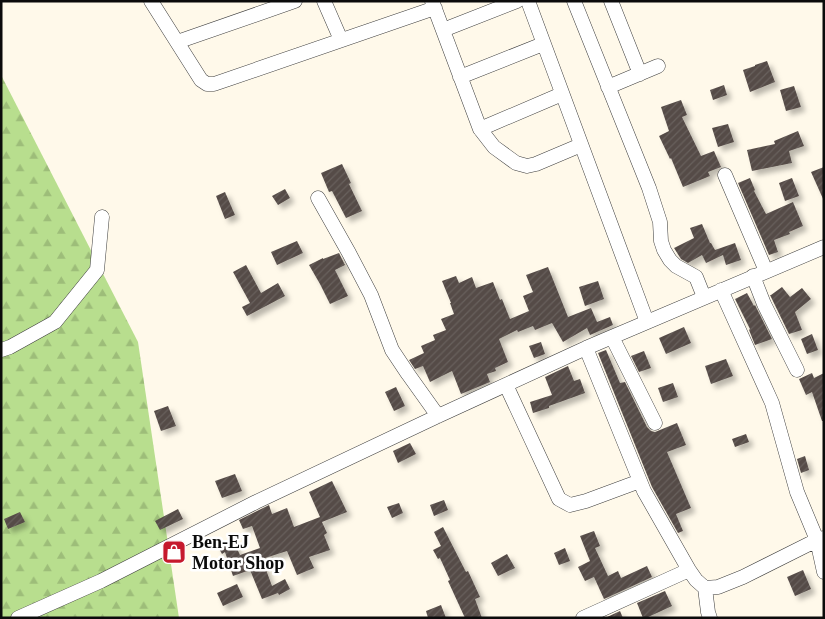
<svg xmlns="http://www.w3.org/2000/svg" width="825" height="619" font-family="Georgia,serif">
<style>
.forest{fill:url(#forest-firs)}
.building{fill:url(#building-hatch);filter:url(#shadow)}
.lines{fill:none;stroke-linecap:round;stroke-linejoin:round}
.minor-casing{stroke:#3e3e3e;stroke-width:15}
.minor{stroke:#fff;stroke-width:14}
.labels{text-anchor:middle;stroke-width:5;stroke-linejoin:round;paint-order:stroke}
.poi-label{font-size:18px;font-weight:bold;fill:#0b0b0b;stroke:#fff;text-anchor:start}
</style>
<defs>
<pattern id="forest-firs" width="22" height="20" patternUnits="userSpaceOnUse" patternTransform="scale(1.25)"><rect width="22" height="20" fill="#b8de8e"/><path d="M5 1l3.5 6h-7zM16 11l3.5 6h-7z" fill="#9dbd79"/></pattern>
<pattern id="building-hatch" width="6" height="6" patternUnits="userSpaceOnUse" patternTransform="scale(1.25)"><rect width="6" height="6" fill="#554b47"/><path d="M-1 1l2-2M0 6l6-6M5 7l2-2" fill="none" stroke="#68605d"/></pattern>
<filter id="shadow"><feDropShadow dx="4.5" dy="4.5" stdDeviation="2.5" flood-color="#0004"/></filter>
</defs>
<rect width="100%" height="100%" fill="#fff9ea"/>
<path class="forest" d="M 1,75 L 138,342 L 179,618 L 1,618 Z"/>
<path class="building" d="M 767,61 L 775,82 L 750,92 L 743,70 L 755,66 L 755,65 Z
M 724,85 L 727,95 L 713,100 L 710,90 Z
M 794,86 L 801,107 L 786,111 L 780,90 Z
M 681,100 L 687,115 L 682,117 L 701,156 L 714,151 L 721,167 L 708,172 L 710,176 L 683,187 L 671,158 L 670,159 L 659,136 L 669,131 L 661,107 Z
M 728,124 L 734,142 L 718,147 L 712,128 Z
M 798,131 L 804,146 L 789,151 L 792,163 L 752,171 L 747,150 L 775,144 L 774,141 Z
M 342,164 L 351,183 L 349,184 L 362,211 L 346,218 L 332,191 L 329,192 L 321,173 Z
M 824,167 L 824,201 L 811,172 Z
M 750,178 L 755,190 L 754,191 L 766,214 L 793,202 L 803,226 L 789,232 L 790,234 L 774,240 L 778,252 L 769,255 L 738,183 Z
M 792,178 L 799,196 L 785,201 L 779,183 Z
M 285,189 L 290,198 L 278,205 L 272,196 Z
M 225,192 L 235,215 L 225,219 L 216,196 Z
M 702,224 L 710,243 L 711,243 L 715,250 L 735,243 L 741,260 L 726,265 L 723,255 L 706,263 L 702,255 L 688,263 L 681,259 L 674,248 L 694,238 L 690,228 Z
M 297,241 L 303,253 L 277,265 L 271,252 Z
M 339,253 L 345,265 L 335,270 L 348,296 L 330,304 L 320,284 L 309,265 L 323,258 L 323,259 Z
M 246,265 L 261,293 L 278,283 L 285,296 L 247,316 L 242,307 L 250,303 L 233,272 Z
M 548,267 L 568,317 L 591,308 L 597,322 L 610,317 L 613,325 L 590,335 L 587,328 L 563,342 L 552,323 L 535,330 L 533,326 L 518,332 L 517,330 L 499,339 L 508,362 L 495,368 L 496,371 L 487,374 L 490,382 L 461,394 L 452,371 L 430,382 L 423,366 L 415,369 L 409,360 L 424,353 L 421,346 L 435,340 L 433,335 L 446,330 L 441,319 L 454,314 L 450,303 L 451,303 L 442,281 L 456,276 L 459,283 L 472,277 L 476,288 L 493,282 L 500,300 L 502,299 L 510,319 L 529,311 L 523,296 L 533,292 L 526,275 Z
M 598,281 L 604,299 L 585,306 L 579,287 Z
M 782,287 L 790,297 L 802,288 L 811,299 L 795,312 L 802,330 L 789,334 L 770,295 L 771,295 Z
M 747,293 L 754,306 L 755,305 L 772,339 L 755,345 L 749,330 L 750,329 L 735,299 Z
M 684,327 L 691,343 L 666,354 L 659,338 Z
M 812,334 L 818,350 L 807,354 L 801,339 Z
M 541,342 L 545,354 L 534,358 L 529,346 Z
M 606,350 L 620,383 L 625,382 L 647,427 L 651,431 L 655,432 L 677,423 L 686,445 L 667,452 L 691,508 L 676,514 L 683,531 L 678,533 L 652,487 L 598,353 Z
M 644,351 L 651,368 L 639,372 L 631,356 Z
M 726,359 L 733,376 L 711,384 L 705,366 Z
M 568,366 L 574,381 L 580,379 L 585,393 L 549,406 L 549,408 L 533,413 L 530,402 L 552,395 L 545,377 Z
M 812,373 L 814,378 L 824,373 L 824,421 L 822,421 L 812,392 L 806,395 L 799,379 Z
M 673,383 L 678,397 L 663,402 L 658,388 Z
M 396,387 L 405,406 L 394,411 L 385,392 Z
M 168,406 L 176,426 L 161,431 L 154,411 Z
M 746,434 L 749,442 L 735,447 L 732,439 Z
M 410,443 L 416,454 L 398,463 L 393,451 Z
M 805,456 L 809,470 L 801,473 L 797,459 Z
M 235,474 L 242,491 L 222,498 L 215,481 Z
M 332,481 L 347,512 L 322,522 L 327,533 L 324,535 L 330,550 L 309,557 L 314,568 L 297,575 L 287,551 L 262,559 L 272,586 L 285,579 L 290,589 L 279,595 L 278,593 L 262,599 L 250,570 L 233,576 L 225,552 L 222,554 L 217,545 L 232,538 L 240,555 L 260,548 L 252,526 L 243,529 L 239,520 L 269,505 L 272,514 L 287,508 L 294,527 L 320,517 L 309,492 Z
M 444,500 L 448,510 L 434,516 L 430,505 Z
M 399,503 L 403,513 L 392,518 L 387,507 Z
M 178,509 L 183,519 L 160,530 L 155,521 Z
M 20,512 L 25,522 L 8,529 L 4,519 Z
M 443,527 L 466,572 L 468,571 L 480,597 L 475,599 L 482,618 L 465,618 L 448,581 L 450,580 L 440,558 L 438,559 L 433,550 L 441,546 L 434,532 Z
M 594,531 L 600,546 L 595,548 L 608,576 L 618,571 L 621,578 L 647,566 L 652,577 L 604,599 L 594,577 L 585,581 L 578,567 L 590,561 L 580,536 Z
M 565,548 L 570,561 L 559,565 L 554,553 Z
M 507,554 L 515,568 L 498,576 L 491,563 Z
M 803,570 L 811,589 L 795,596 L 787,577 Z
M 237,584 L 243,597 L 223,606 L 217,593 Z
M 665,591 L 672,606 L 646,618 L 643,618 L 637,603 Z
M 441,605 L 446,618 L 428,618 L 426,611 Z
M 620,611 L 623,618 L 605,618 Z"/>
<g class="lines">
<g class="minor-casing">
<path id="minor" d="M 151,1 L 201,80 L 207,84 L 214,84 L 435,8
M 324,1 L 341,40
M 432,1 L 480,129 L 494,147 L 516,163 L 527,166 L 536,164 L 581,145
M 528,1 L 647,322
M 574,1 L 649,188 L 660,222 L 661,241 L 664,250 L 670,260 L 676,266 L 696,277 L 704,297
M 611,1 L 640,74
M 443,30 L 517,1
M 177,42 L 295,1
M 460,77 L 543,44
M 608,87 L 658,66
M 480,129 L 562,94
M 725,175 L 766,271
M 318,198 L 349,253 L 371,295 L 392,350 L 408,374 L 438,416
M 753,276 L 764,304 L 797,370
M 721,290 L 772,403 L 797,492 L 817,540 L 824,572
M 612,337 L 655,423
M 586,348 L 644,491 L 689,570 L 696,580 L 705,588 L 718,587 L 743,577 L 817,540 L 824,538
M 1,350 L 10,347 L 55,322 L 97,270 L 102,217
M 506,385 L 559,499 L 570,505 L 586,501 L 640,481
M 705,588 L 708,612 L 710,618
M 18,618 L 101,581 L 256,502 L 438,416 L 586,348 L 824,247
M 583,618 L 689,570"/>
</g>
<use href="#minor" class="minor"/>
</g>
<defs>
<g id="shop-square" transform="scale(1.25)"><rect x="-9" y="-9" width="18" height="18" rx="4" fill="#c6192d" stroke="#fff"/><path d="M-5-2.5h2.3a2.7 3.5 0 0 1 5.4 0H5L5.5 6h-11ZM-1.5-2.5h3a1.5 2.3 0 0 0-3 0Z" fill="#fff"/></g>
</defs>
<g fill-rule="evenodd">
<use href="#shop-square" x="174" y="552"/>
</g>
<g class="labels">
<g class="poi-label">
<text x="192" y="548">Ben-EJ<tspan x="192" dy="21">Motor Shop</tspan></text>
</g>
</g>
<rect width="825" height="619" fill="none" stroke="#0b0b0b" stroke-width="5"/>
</svg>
